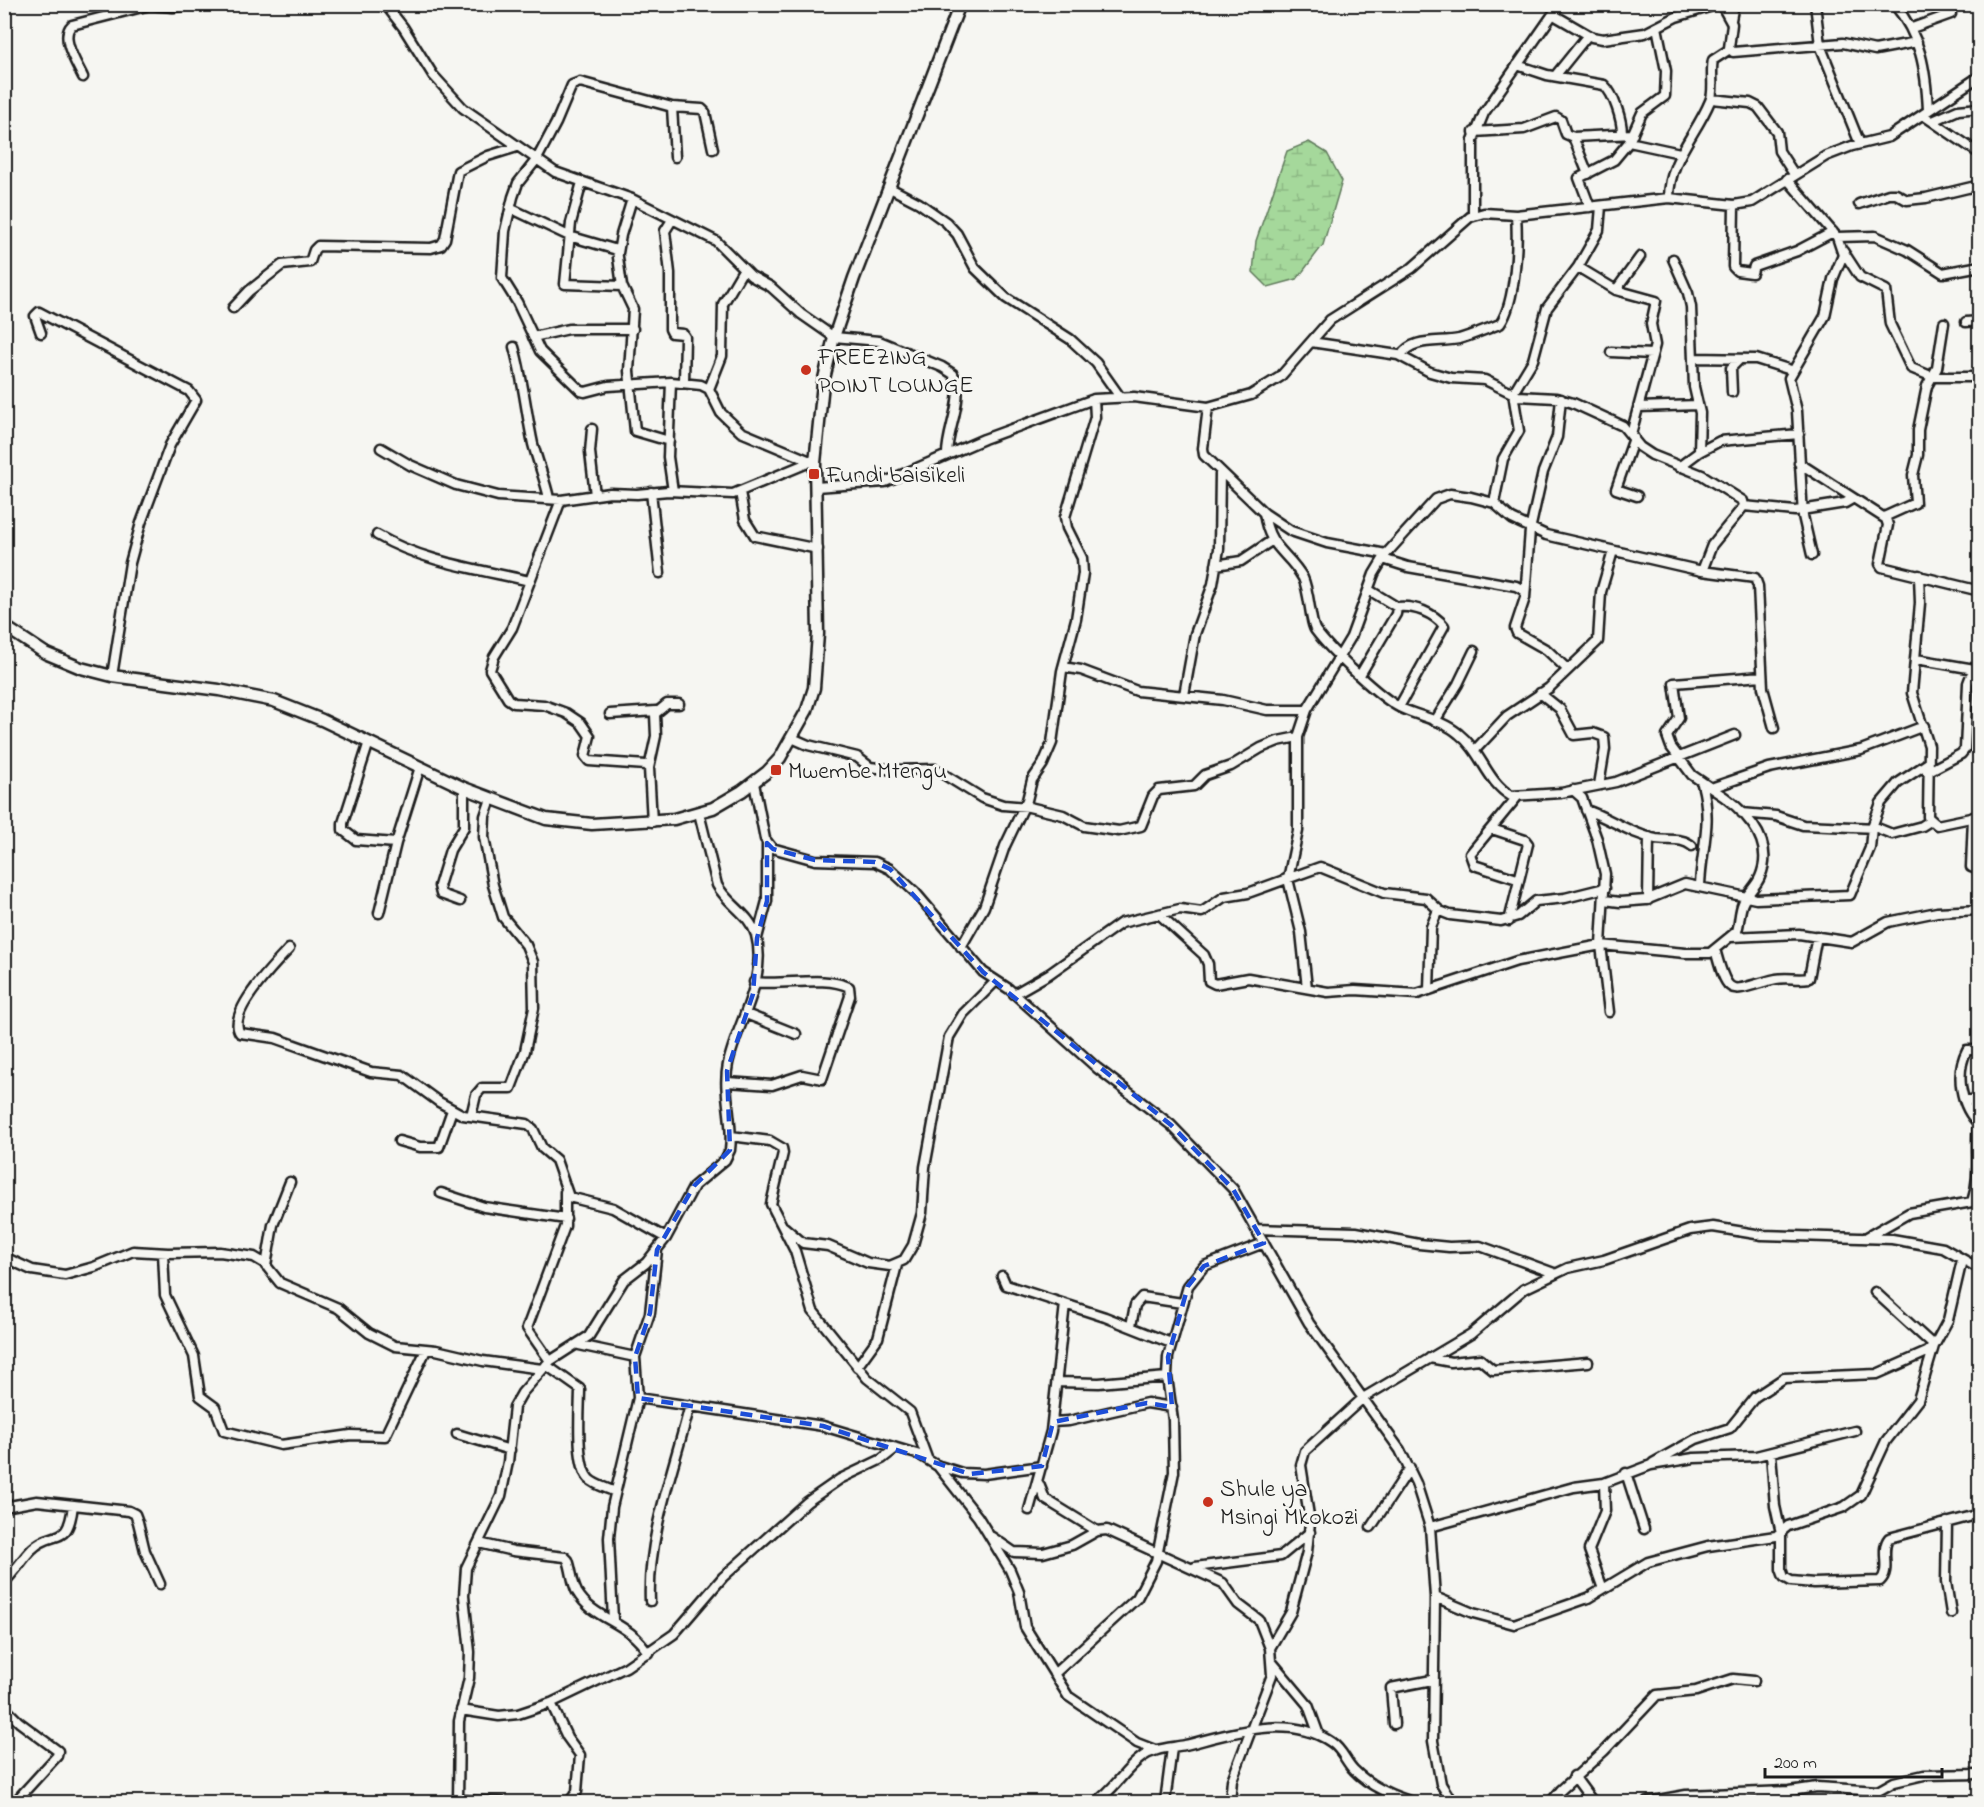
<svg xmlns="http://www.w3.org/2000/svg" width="1984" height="1807" font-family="'Indie Flower',sans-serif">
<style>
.wetland{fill:url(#wetland-marsh);stroke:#607a5c;stroke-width:1.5}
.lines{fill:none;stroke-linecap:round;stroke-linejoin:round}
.minor-casing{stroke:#1c1c1c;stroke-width:13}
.major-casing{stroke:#1c1c1c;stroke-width:15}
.minor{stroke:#f6f6f2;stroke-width:8}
.major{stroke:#f6f6f2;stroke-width:10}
.marked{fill:none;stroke:#1d4ed8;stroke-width:4.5;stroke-dasharray:12 8;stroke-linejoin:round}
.poi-dot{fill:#c8321e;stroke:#f6f6f2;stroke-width:2}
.labels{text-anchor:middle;stroke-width:6;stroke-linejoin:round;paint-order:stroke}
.poi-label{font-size:24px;fill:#1c1c1c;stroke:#f6f6f2;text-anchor:start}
</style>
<defs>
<pattern id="wetland-marsh" width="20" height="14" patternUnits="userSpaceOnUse" patternTransform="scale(1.5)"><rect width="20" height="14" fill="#a5d89b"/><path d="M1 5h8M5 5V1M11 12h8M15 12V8" fill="none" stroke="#8db985"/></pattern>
</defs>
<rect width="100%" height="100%" fill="#f6f6f2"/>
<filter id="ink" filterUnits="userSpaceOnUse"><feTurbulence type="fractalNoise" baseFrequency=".0167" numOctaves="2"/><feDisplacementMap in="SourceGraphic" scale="12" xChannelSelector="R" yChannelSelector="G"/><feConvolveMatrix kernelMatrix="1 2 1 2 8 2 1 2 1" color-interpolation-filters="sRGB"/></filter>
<g filter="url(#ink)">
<path class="wetland" d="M 1309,142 L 1327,153 L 1342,181 L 1323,245 L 1297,279 L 1268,287 L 1253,272 L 1256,241 L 1287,151 Z"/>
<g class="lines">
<g class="minor-casing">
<path id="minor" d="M 385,4 L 403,27 L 433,75 L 463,108 L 555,172 L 632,199 L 716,241 L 751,276 L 771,287 L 801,314 L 834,337 L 879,341 L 942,367 L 953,374 C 966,396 947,429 947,454
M 1721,4 L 1732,24 L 1729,48 L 1733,52 L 1843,43 L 1875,50 L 1917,42
M 1815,4 L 1820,45 L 1860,144
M 1894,4 C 1921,36 1926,70 1928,110
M 1554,15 L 1592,37 L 1603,39 L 1645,33 L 1676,17 L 1719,4
M 1731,20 L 1734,4
M 1912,28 L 1951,14
M 1517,65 L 1547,75 L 1604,85 C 1614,94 1622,120 1622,133
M 1555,76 L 1588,35
M 83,77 C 77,64 59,37 72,25 L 150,5 L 173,7 L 201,4
M 1712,99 L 1750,103 L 1758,107 L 1777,132 L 1779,151 L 1794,174
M 672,107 L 675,157
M 1923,115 L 1980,154
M 1933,121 L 1958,110 L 1980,108
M 1474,132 L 1524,129 L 1556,117 L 1561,120 L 1566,134 L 1573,137 L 1633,134
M 1573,137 L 1588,174
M 1629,142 L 1680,153
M 713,149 L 705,112 L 702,109 L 672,107 L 580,82 L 572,85 L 556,123 L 537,159 L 518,183 L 513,197 L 505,231 L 502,278 L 517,302 L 540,351 L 581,391 L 585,392 L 608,386 L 671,382 L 701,385 L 709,389 L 721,413 L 741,432 L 815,463
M 1787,179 L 1837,237 L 1843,255 L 1833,279 L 1825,316 L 1789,378 L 1797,411 L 1803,516 L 1812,555
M 582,182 L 571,223 L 565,284 L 622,286
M 890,188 L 919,203 L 946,222 L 957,234 L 975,268 L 1006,298 L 1070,339 L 1096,363 L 1120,397
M 1669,198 C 1669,159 1696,135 1710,101 C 1715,91 1710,72 1713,60 L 1730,49
M 1859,204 L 1889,194 L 1896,194 L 1907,200 L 1926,198 L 1980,185
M 1734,205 L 1733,267 L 1737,271 L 1752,273 L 1754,266 L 1797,251 L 1833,232
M 1601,206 L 1599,230 L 1578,267 L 1616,290 L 1656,301 L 1651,324 L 1655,345 L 1631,434
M 1590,207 L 1579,178 L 1614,160 L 1629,142 L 1642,113 L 1665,96 L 1666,71 L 1657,27
M 510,208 L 569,236 L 617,250 L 622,286 L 633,309 L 629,371 L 635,431 L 669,441
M 1473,216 L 1473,140 L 1484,113 L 1560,4
M 672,220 L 665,231 L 670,273 L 670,329 L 672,333 L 683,334 L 685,337 L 684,382
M 1837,237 L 1875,236 L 1907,250 L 1943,273 L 1980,266
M 1843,251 L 1860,277 L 1886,290 L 1890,324 L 1911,368 L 1933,377 L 1980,377
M 618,253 L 621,235 L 632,199
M 1673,259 L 1688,293 L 1691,307 L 1694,387 L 1700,413 L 1699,452
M 1616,290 L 1640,257
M 233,308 L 249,291 L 282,265 L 310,262 L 314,250 L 318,246 L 431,248 L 441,245 L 445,239 L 458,171 L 488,156 L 517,147
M 1966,322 L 1980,321
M 41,333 L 35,316 L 39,312 L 189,391 L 196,400 L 170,445 L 141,523 L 130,563 L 112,676
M 533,337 L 569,329 L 633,329
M 1311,342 L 1398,355 L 1430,372 L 1451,378 L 1485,380 L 1518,396 L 1556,398 L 1573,403 L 1623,426 L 1640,447 L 1652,455 L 1702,475 L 1743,501 L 1744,506 L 1712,545 L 1702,571
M 514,347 C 523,379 526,412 533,444 C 538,463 545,480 549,498
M 1611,352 L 1652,354
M 1401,356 C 1411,337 1440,343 1459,339 C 1473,335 1486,329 1500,324 C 1516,302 1518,242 1516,215
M 1693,358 L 1756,359 L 1791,370
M 671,382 L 668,457 L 673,491
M 709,389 L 722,356 L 723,304 L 743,270
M 1732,392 L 1731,368 L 1740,359
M 1561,399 L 1557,437 L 1543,472 L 1530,530 L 1525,598 L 1515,628 L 1517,633 L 1547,650 L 1567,669
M 1208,407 L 1203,448 L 1204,455 L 1264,513 L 1291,531 L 1327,543 L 1386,554
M 1639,407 L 1698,405
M 592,429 L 590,452 L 595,495
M 1634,438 L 1616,489 L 1637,496
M 381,448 L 410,465 L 456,485 L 498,496 L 561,500 L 610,493 L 637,494 L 668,491 L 733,494 L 810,462
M 1799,463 L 1886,519 L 1888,525 L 1880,564 L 1882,567 L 1980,591
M 1679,467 L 1699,452 L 1720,441 L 1799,434
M 816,487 L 885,482 L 984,439 L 1094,399 L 1134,397 L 1208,407 L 1251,395 L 1280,377 L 1330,320 L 1412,268 L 1470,217 L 1484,213 L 1516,215 L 1669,198 L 1734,205 L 1752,202 L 1826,156 L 1852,146 L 1889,137 L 1980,76
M 651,492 L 660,573
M 740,492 L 745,520 L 755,536 L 818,549
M 561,500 L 512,628 L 494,657 L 490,670 L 508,699 L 514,703 L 544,705 L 566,713 L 581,723 L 590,736 L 585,756 L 589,761 L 646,765 L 649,768 L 652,822
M 1494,503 L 1503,459 L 1519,431 L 1513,393 L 1533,360 L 1547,308 L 1578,267
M 1744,506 L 1795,511 L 1845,503 L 1852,499
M 1264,513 C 1269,550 1288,551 1303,578 C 1310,593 1310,624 1316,631 C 1330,650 1380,698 1401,708 C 1420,717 1443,720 1459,734 C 1482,752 1486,781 1511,796 L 1561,793 L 1616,782 L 1735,735
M 1884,517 L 1915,503 L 1913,475 L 1918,455 L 1918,430 L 1927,386 L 1937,368 L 1944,323
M 377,535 C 423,562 478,569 530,581
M 1383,559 L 1408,567 L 1516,586 L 1525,591
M 1216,565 L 1241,561 L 1271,541
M 1919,575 L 1920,603 L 1912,693 L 1929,746 L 1928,817 L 1937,825 L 1980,816
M 1397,607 C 1414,605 1434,613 1444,626 L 1399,707
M 1916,659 L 1980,670
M 1063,667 L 1081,670 L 1137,691 L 1223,700 L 1267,710 L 1307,710
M 1360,675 L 1396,614 L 1397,607 L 1369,590
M 1762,676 L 1674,683 L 1679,718 L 1667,736 L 1671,747 L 1692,775 L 1711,788 L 1769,768 L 1861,750 L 1924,726
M 1540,693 L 1560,709 L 1574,735 L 1593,733 L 1604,737 L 1605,749 L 1599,785
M 1184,695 L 1195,634 L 1213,584 L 1219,549 L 1220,471
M 610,714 L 656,711
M 1435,721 L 1458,684 L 1474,651
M 792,738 L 808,745 L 857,757 L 870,767 L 894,770 L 935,769 L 982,798 L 1003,805 L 1029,807 L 1063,815 L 1084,826 L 1119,831 L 1141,826 L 1153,796 L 1159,790 L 1194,786 L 1205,775 L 1231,766 L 1261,748 L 1278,741 L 1298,737
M 369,742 L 343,823 L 343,830 L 356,840 L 396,843
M 1476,749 L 1507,716 L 1549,688 L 1598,641 L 1601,592 L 1613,551
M 649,768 L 656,736 L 655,714 L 667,704 L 679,704
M 1927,772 L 1961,754 L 1965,749 L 1968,683 L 1973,670
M 754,783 L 765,839 L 772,848 L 815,860 L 875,862 L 890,869 L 915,892 L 983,972 L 1009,989 L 1097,1068 L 1171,1125 L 1233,1189 L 1309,1323 L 1400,1450 L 1416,1483 L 1430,1527 L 1435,1597 L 1433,1741 L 1441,1784 L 1452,1802
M 1573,790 L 1582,798 L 1597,839 L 1605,874 L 1601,945 L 1609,1012
M 1517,797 L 1470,854 L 1474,865 L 1517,879
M 1586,810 C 1610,818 1630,834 1656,839 C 1668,841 1683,837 1692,846
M 1742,813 L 1776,816 L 1803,825 L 1877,828 L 1892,834 L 1922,826 L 1930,821
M 1973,817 L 1971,867 L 1980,870
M 1492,829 L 1525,840 L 1528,844 L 1509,921
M 1700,886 C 1701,849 1713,824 1702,784
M 1604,900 L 1620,902 L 1646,900 L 1685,884 L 1756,899 L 1850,895 L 1870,848 L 1872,827 L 1881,803 L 1898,783 L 1928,763
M 1648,900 L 1649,837
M 460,901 L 441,894 L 439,886 L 450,850 L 464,827 L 464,788
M 379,913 L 396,843 L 420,767
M 1159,914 L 1204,955 L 1208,964 L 1209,981 L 1215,984 L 1248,978 L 1328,992 L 1355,990 L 1417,994 L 1517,961 L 1601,945 L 1685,953 L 1710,953 L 1737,931 C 1740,922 1739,912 1743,903 C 1747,893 1756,887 1760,877 C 1777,838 1740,806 1711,788
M 1731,937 L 1799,934 L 1852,942 L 1888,922 L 1937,912 L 1980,910
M 757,938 L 767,901 L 767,843
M 961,947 L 984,907 L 1005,846 L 1027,800 L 1032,780 L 1043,764 L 1052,743 L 1062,671 L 1076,619 L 1083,573 L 1082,558 L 1067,528 L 1065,517 L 1095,417 L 1094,399
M 289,949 C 276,963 226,1013 240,1033 L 275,1038 L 371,1072 L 402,1075 L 439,1102 L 463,1115 L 527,1124 L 533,1129 L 542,1148 L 556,1160 L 569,1197 L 613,1208 L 666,1238
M 1715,949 C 1729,1003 1731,989 1776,979 C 1787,977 1798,980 1809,978 L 1817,936
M 1307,988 L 1301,932 L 1288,879 L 1298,831 L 1298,737 L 1307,710 L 1351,637 L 1374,574 L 1386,554 L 1436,499 L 1450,494 L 1471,497 L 1494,503 L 1512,519 L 1546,535 L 1702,571 L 1755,578 L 1758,586 L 1763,688 L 1774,728
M 1429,990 L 1431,927 L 1438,910
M 1014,994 L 1049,974 L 1121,923 L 1180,909 L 1202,912 L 1224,897 L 1248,893 L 1320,867 L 1384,893 L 1426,898 L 1440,911 L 1450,915 L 1501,921 L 1518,916 L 1536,901 L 1565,898 L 1605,888
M 746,1014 L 796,1034
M 1980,1050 L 1967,1050 C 1955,1073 1960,1107 1980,1125
M 727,1082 L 772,1085 L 802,1075 L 822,1079 L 850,996 L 849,987 C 824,975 784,986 754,982
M 1965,1100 L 1980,1100
M 471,1116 L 476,1095 L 482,1088 L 511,1088 L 525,1051 L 534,1008 L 533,962 L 526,945 L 503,917 L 493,885 L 484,837 L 485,816 L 491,799
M 731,1136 L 770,1141 L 782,1148 L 783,1153 L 771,1204 L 795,1251 L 813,1311 L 867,1378 L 910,1412 L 927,1458
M 399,1141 L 420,1147 L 439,1147 L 452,1110
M 441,1193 L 484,1207 L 566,1219
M 784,1227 L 803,1243 L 828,1246 L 868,1263 L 890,1266 L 904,1260 L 913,1245 L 922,1213 L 925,1167 L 949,1037 L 963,1014 L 996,981
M 1257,1229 L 1356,1232 L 1419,1244 L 1449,1247 L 1480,1246 L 1554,1273
M 1867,1237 L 1909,1213 L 1972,1202 C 1981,1176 1975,1152 1978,1125
M 163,1253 L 165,1295 L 194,1356 L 200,1396 L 215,1407 L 224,1431 L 269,1442 L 281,1445 L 351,1435 L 385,1436 L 426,1350
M 4,1257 L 32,1270 L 65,1275 L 94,1267 L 133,1251 L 168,1253 L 220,1252 L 254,1257 L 264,1263 L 280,1283 L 338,1308 L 369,1333 L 395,1346 L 436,1350 L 483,1361 L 542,1369
M 266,1266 L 273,1225 L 290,1182
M 1002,1276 L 1006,1285 L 1105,1317 L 1171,1343
M 1131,1326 L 1135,1305 L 1142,1297 L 1182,1303
M 579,1345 L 635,1357
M 1430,1358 L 1451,1362 L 1480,1359 L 1493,1370 L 1588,1362
M 550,1361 L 527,1328 L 565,1226 L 565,1192
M 546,1365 L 580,1389 C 580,1408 575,1464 589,1479 C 595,1485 607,1488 615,1492
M 857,1367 L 878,1338 L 897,1265
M 1057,1382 L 1099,1383 L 1167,1377
M 638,1398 L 823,1426 L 920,1455 L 936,1465 L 962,1473 L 984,1474 L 1042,1466
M 1052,1422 L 1069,1421 L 1147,1403 L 1172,1407
M 457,1434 L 510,1450
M 1771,1453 L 1775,1506 L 1781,1533 L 1781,1569 L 1784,1577 L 1791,1581 L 1814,1583 L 1880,1581 C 1892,1570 1879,1550 1889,1538 L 1980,1514
M 1653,1463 L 1696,1439 L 1730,1428 L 1755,1397 L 1784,1378 L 1877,1374 L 1927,1352 L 1934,1346 L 1948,1320 L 1962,1260
M 937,1465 L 978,1517 L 1010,1570 L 1019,1592 L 1025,1627 L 1068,1696 L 1137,1743 L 1155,1750
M 1626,1473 L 1644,1529
M 1039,1484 L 1045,1499 L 1097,1531
M 4,1507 L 37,1501 L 129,1511 L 135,1514 L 138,1522 L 145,1551 L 160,1584
M 1029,1510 L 1051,1431 L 1065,1304
M 1947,1522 L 1946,1582 L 1951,1613
M 1371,1527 L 1410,1468
M 1430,1527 L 1574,1487 L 1604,1483 L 1651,1465 L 1694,1458 L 1756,1456 L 1855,1431
M 992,1537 L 1014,1552 L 1043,1553 L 1072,1545 L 1097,1531 L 1107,1530 L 1223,1583 L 1238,1604 L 1259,1620 L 1270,1648
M 479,1543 L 513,1551 L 565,1557 L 568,1560 C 572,1571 572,1583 577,1592 C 594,1621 628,1620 648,1653
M 1195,1567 L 1281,1556 L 1310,1532
M 4,1582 C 15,1572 22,1559 32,1549 C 54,1528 68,1549 73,1505
M 1603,1589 L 1589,1550 L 1605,1511 L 1604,1483
M 1435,1597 L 1473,1613 L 1514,1624 L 1588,1598 L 1648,1562 L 1708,1546 L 1776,1536 L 1788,1526 L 1844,1507 L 1861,1495 L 1886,1441 L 1918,1400 L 1934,1346 L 1875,1292
M 650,1601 C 647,1537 674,1469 690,1405
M 613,1620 L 609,1538 L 612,1507 L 638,1398 L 635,1357 L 650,1313 L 657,1250
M 1272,1662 L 1308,1705 L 1319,1735
M 1054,1674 L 1137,1598 L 1156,1561 L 1174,1472 L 1173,1420 L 1167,1377 L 1168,1357 L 1188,1286 L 1204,1266 L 1264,1243
M 551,1703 L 567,1737 L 580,1755 L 577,1792 L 569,1802
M 4,1707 L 19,1722 L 58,1751 L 57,1756 L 15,1802
M 461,1710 L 499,1716 L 518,1714 L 551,1703 L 626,1667 L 674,1634 L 723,1577 L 807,1502 L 840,1479 L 882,1459 L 896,1448
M 1394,1724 L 1391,1688 L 1432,1680
M 1574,1776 L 1593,1802
M 459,1800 L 502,1802
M 458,1802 L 459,1721 L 469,1678 L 470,1652 L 464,1596 L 466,1568 L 501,1496 L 508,1462 L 514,1407 L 522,1393 L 550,1361 L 589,1336 L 624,1280 L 646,1263 L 666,1238 L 694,1186 L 725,1160 L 730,1150 C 734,1122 722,1092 728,1064 C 737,1022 768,980 756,935 C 750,914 727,904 717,885 L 699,813
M 1096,1802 C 1114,1790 1124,1770 1142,1757 C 1154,1748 1170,1748 1185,1745 C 1230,1734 1288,1713 1331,1742 C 1343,1750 1345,1761 1354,1770 C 1368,1785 1394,1797 1414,1802
M 1165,1802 L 1172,1748
M 1230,1802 L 1232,1780 L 1272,1675 L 1270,1648 L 1291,1612 L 1307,1552 L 1310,1522 L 1301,1465 L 1305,1451 L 1363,1398 L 1471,1334 L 1524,1289 L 1568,1268 L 1604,1260 L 1690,1230 L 1713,1227 L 1762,1235 L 1892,1239 L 1943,1248 L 1980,1269
M 1551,1802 L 1561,1790 L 1604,1751 L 1657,1695 L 1696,1691 L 1733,1679 L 1754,1681
M 1647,1802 L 1686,1795 L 1790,1791 L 1817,1787 L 1878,1791 L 1894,1782 L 1924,1775 L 1980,1774"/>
</g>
<g class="major-casing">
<path id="major" d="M 4,626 L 45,653 L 81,668 L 112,676 L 219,690 L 274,701 L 322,720 L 464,788 L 546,819 L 592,824 L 674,819 L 713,808 L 742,791 L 767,772 L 780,758 L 807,710 L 814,688 L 818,634 L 815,463 L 823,383 L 834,337 L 854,278 L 960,4"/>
</g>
<use href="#minor" class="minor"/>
<use href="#major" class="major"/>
</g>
</g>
<path class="marked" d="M 767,843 L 773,849 L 815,860 L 875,862 L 890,869 L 983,972 L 1171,1125 L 1233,1189 L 1264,1243 L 1204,1266 L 1188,1286 L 1168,1357 L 1172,1407 L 1147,1403 L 1053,1422 L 1042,1466 L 970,1474 L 823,1426 L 638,1398 L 635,1357 L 650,1313 L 657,1250 L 694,1186 L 730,1150 L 727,1071 L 753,994 L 757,938 L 767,901 Z"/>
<g class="poi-dot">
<circle cx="806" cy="370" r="6"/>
<rect x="808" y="468" width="12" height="12" rx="3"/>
<rect x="770" y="764" width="12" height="12" rx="3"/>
<circle cx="1208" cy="1502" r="6"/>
</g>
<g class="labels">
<g class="poi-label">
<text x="818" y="364">FREEZING<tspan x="818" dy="28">POINT LOUNGE</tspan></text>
<text x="826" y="482">Fundi baisikeli</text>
<text x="788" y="778">Mwembe Mtengu</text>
<text x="1220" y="1496">Shule ya<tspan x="1220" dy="28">Msingi Mkokozi</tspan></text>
</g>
</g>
<rect width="1984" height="1807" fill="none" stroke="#f6f6f2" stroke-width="24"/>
<rect x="12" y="12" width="1960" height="1783" fill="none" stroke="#1c1c1c" stroke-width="2" filter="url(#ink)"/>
<path d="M1765 1768v9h177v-9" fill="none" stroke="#1c1c1c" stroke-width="3"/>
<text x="1774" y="1768" font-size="18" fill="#1c1c1c" stroke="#f6f6f2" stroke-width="4.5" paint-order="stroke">200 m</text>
</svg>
